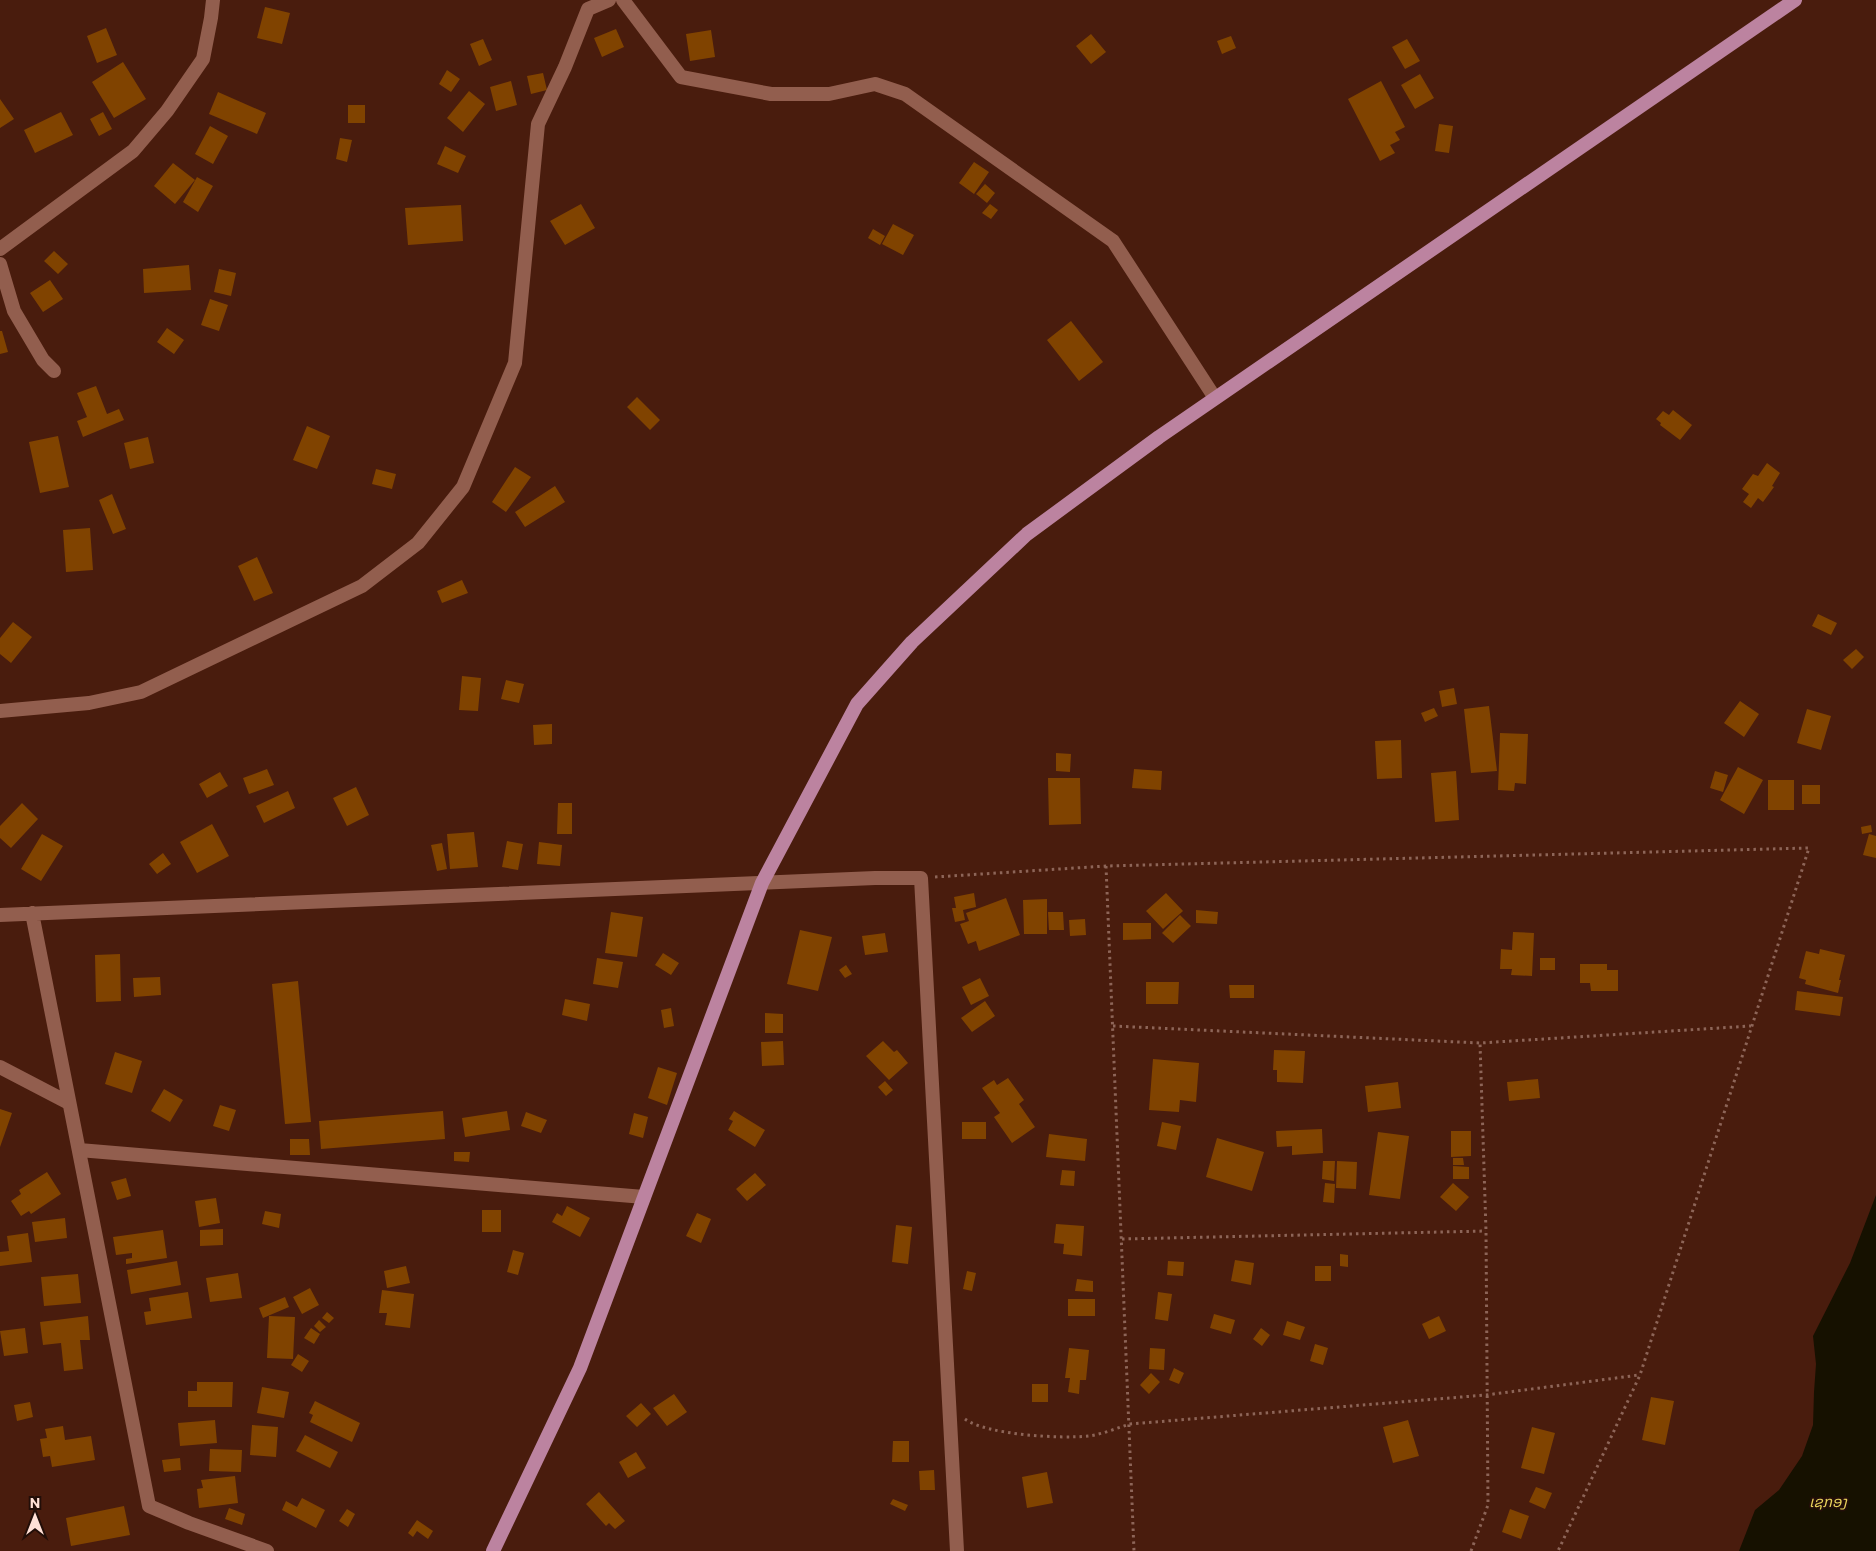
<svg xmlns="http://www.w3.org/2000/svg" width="1876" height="1551" font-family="Commissioner,'Noto Sans Lao',sans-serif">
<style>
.water{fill:#161100}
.building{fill:#804300}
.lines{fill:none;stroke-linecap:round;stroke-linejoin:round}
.path{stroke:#8d6558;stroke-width:3;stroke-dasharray:2.5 4;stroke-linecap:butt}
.minor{stroke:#925e4e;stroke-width:14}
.trunk{stroke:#bc83a0;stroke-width:14}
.labels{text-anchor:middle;stroke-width:4;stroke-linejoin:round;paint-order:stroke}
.water-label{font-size:15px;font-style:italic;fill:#e7d05b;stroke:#220e08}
</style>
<rect width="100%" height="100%" fill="#491c0d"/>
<path class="water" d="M 1876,1195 L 1876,1551 L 1739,1551 L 1755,1510 L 1779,1490 L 1802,1456 L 1813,1425 L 1814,1392 L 1816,1364 L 1813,1336 L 1850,1263 Z"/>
<path class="building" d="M 265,7 L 290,13 L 282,44 L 257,38 Z
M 106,28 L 117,55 L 97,63 L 87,36 Z
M 616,29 L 624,47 L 602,57 L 594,38 Z
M 711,30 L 715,57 L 690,61 L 686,34 Z
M 1091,34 L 1106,52 L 1091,64 L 1076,46 Z
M 1231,36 L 1236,48 L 1222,54 L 1217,41 Z
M 483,39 L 492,60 L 479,66 L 470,44 Z
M 1407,39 L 1420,61 L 1405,69 L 1392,47 Z
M 123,62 L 146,99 L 114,118 L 92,82 Z
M 447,70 L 460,79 L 451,92 L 439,84 Z
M 543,73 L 547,90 L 531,94 L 527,76 Z
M 1420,74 L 1434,98 L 1415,109 L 1401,85 Z
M 511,81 L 517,105 L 496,111 L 490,87 Z
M 1381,81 L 1405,127 L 1395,132 L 1400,140 L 1390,145 L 1395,153 L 1380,161 L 1348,99 Z
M 469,91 L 485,104 L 463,132 L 447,118 Z
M 218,92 L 266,113 L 257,134 L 209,114 Z
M 0,99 L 14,119 L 0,128 Z
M 348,105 L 365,105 L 365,123 L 348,123 Z
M 61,112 L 73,135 L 35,153 L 24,130 Z
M 103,112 L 112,129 L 99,136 L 90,119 Z
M 1439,124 L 1453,126 L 1449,153 L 1435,151 Z
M 210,126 L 228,136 L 213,164 L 195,154 Z
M 340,138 L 352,140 L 347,162 L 336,159 Z
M 445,146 L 466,156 L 458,173 L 437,164 Z
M 974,162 L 989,172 L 974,194 L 959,183 Z
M 173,163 L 195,180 L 175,204 L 154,186 Z
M 197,177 L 213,186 L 198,212 L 183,202 Z
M 985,184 L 995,193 L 987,203 L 976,194 Z
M 581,204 L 595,228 L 565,245 L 550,221 Z
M 990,204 L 998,210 L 991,219 L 982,213 Z
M 461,205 L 463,241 L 408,245 L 405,208 Z
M 893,224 L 914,235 L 903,255 L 882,244 Z
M 873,229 L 885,236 L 880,245 L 868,238 Z
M 54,251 L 68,264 L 58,274 L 44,261 Z
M 189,265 L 191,290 L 144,293 L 143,269 Z
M 219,269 L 236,273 L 231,296 L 214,292 Z
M 50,280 L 63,299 L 43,312 L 30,293 Z
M 210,299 L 228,305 L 219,331 L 201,325 Z
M 1071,321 L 1103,362 L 1079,381 L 1047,340 Z
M 167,328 L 184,340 L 174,354 L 157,342 Z
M 0,331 L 2,331 L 8,352 L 0,354 Z
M 96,386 L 107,414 L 119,409 L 124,420 L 83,437 L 77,421 L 87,417 L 77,393 Z
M 637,397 L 660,420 L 650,430 L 627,407 Z
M 1673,410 L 1692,425 L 1680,440 L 1660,425 L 1661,423 L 1656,419 L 1663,411 L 1669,415 Z
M 307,426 L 330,436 L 317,469 L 293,460 Z
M 58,436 L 69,487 L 40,493 L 29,442 Z
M 148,437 L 154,463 L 130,469 L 124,443 Z
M 1767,463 L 1780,473 L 1772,486 L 1774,487 L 1763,502 L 1758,498 L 1751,508 L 1743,502 L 1749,494 L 1742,489 L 1753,474 L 1758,476 Z
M 515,467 L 531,477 L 506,512 L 492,502 Z
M 376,469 L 396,474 L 392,489 L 372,484 Z
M 555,486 L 565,502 L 525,527 L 515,512 Z
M 112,494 L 126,529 L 113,534 L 99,500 Z
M 90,528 L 93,570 L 66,572 L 63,530 Z
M 257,557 L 273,593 L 254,601 L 238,566 Z
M 462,580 L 468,593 L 442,603 L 437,591 Z
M 1818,614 L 1837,623 L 1831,635 L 1812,626 Z
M 13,622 L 32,637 L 11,663 L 0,654 L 0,638 Z
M 1856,649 L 1864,657 L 1852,669 L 1843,660 Z
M 462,676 L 481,678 L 478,711 L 459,710 Z
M 506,680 L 524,684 L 519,703 L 501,699 Z
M 1454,688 L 1457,704 L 1442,707 L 1439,691 Z
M 1740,701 L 1759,714 L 1744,737 L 1724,723 Z
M 1489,706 L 1497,771 L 1471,773 L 1464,709 Z
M 1434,708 L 1438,716 L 1425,722 L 1421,713 Z
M 1807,709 L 1831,716 L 1821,750 L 1797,743 Z
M 552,724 L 552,744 L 534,745 L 533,725 Z
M 1500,733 L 1528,734 L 1526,784 L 1515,783 L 1514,791 L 1498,790 Z
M 1401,740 L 1402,778 L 1377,779 L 1375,741 Z
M 1056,753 L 1071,754 L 1070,772 L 1056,771 Z
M 1738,767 L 1763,780 L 1744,814 L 1720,800 Z
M 267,769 L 274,785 L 249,794 L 243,778 Z
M 1134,769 L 1162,771 L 1161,790 L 1132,788 Z
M 1456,771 L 1459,820 L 1435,822 L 1431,773 Z
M 1715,771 L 1728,775 L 1723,792 L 1710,788 Z
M 220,772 L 228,786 L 207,798 L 199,784 Z
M 1048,778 L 1080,778 L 1081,824 L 1049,825 Z
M 1768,780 L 1794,780 L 1794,810 L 1768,810 Z
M 1802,785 L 1820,785 L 1820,804 L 1802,804 Z
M 356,787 L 369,815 L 347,826 L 333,798 Z
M 288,791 L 295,808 L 264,823 L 256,806 Z
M 22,803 L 38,819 L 11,848 L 0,838 L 0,826 Z
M 558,803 L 572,803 L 572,834 L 557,834 Z
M 212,824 L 229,856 L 197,873 L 180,842 Z
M 1871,825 L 1872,832 L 1862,834 L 1861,827 Z
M 474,832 L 478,867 L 450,869 L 447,834 Z
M 42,834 L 63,846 L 41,881 L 21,869 Z
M 1869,834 L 1876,836 L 1876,858 L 1863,855 Z
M 507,841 L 523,844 L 518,870 L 502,867 Z
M 539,842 L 562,845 L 560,866 L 537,864 Z
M 442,843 L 447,869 L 437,871 L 431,845 Z
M 163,853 L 171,864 L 157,874 L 149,864 Z
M 974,893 L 976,907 L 963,910 L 965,920 L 955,922 L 952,908 L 956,908 L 954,897 Z
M 1166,893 L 1183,911 L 1163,929 L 1146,911 Z
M 1006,898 L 1020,935 L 979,951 L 976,941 L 968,944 L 960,924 L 969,921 L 966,913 Z
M 1047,899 L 1047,934 L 1024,934 L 1023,900 Z
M 1196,910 L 1218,912 L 1217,924 L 1196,923 Z
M 611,912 L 643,917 L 637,957 L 605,953 Z
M 1048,912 L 1063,912 L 1064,930 L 1049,930 Z
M 1180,915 L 1191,926 L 1173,943 L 1162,933 Z
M 1085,919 L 1086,935 L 1070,936 L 1069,920 Z
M 1123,923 L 1151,923 L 1151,939 L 1123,940 Z
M 800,930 L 832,937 L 818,991 L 787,984 Z
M 1513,932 L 1534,933 L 1532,976 L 1511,975 L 1512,969 L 1500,969 L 1501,949 L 1512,950 Z
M 885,933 L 888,952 L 865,955 L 862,936 Z
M 1820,949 L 1845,955 L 1839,980 L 1841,980 L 1838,993 L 1805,984 L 1806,980 L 1799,978 L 1806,951 L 1819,954 Z
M 663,953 L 679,963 L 671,975 L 655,965 Z
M 120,954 L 121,1001 L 96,1002 L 95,955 Z
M 597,958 L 623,962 L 618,988 L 593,984 Z
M 1540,958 L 1555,958 L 1555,970 L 1540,970 Z
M 1580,964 L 1607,964 L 1607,970 L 1618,970 L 1618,991 L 1591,991 L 1590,983 L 1580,983 Z
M 846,965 L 852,974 L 845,978 L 839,970 Z
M 160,977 L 161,995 L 134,997 L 133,978 Z
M 980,978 L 989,996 L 971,1005 L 962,987 Z
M 298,981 L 311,1122 L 285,1124 L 272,984 Z
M 1146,982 L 1179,982 L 1178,1004 L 1146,1004 Z
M 1229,985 L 1254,985 L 1254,998 L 1230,998 Z
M 1797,991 L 1843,997 L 1840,1016 L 1795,1010 Z
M 565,999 L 590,1004 L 587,1021 L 562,1015 Z
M 985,1001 L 995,1016 L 972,1032 L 961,1018 Z
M 671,1008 L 674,1026 L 664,1028 L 661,1010 Z
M 765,1013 L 783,1014 L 783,1033 L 765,1033 Z
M 783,1041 L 784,1065 L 762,1066 L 761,1042 Z
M 883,1041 L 894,1052 L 897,1050 L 908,1063 L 889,1080 L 866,1056 Z
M 1274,1050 L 1305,1051 L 1303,1083 L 1277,1082 L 1277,1070 L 1273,1070 Z
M 115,1052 L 142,1061 L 132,1093 L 105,1084 Z
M 1153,1059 L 1199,1063 L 1196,1102 L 1180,1100 L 1179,1112 L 1149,1110 Z
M 658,1067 L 677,1073 L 667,1105 L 648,1098 Z
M 1008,1078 L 1024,1100 L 1019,1104 L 1035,1127 L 1012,1143 L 994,1117 L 1000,1113 L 982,1088 L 994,1080 L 997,1085 Z
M 1538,1079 L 1540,1098 L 1509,1101 L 1507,1082 Z
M 885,1081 L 893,1090 L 886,1096 L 878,1087 Z
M 1398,1082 L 1401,1108 L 1368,1112 L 1365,1086 Z
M 164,1089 L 183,1100 L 170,1122 L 151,1111 Z
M 220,1105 L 236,1110 L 229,1131 L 213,1126 Z
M 0,1109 L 12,1113 L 0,1147 Z
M 443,1111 L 445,1139 L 321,1149 L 319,1121 Z
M 507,1111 L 510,1130 L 465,1137 L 462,1118 Z
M 734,1111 L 765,1130 L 755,1147 L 728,1130 L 733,1121 L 729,1119 Z
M 526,1112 L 547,1120 L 541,1133 L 521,1126 Z
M 634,1113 L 648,1117 L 643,1138 L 629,1134 Z
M 962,1122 L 986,1122 L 986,1139 L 962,1139 Z
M 1162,1122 L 1181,1126 L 1176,1150 L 1157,1146 Z
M 1322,1129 L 1323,1153 L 1292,1155 L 1292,1146 L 1277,1147 L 1276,1131 Z
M 1451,1131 L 1471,1131 L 1471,1156 L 1451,1157 Z
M 1378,1132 L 1409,1136 L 1400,1199 L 1369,1195 Z
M 1049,1134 L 1087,1139 L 1085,1161 L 1046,1157 Z
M 1217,1138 L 1264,1152 L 1252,1191 L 1206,1177 Z
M 290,1139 L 309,1139 L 310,1155 L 290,1155 Z
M 454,1152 L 470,1152 L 469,1162 L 454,1161 Z
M 1453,1158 L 1463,1158 L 1464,1165 L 1453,1165 Z
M 1323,1161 L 1335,1161 L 1334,1181 L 1322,1179 Z
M 1337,1161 L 1357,1162 L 1356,1189 L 1336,1188 Z
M 1453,1166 L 1469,1167 L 1469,1179 L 1453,1179 Z
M 1062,1170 L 1075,1171 L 1074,1186 L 1060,1185 Z
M 47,1172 L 61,1194 L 31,1214 L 29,1211 L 21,1216 L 11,1201 L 21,1194 L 19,1190 Z
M 755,1173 L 766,1185 L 747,1201 L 736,1189 Z
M 126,1178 L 131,1196 L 117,1200 L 111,1182 Z
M 1325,1183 L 1335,1184 L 1334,1203 L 1323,1202 Z
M 1453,1183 L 1469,1197 L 1456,1211 L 1440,1197 Z
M 216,1198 L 220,1223 L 199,1227 L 195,1201 Z
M 567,1206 L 590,1218 L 580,1237 L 552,1222 L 557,1213 L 562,1216 Z
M 482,1210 L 501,1210 L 501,1232 L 482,1232 Z
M 265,1211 L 281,1214 L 279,1228 L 262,1224 Z
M 697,1213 L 711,1219 L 701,1243 L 686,1236 Z
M 65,1218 L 67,1238 L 35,1242 L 32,1222 Z
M 1056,1224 L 1084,1226 L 1082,1256 L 1063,1254 L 1064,1244 L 1054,1243 Z
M 896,1225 L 912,1227 L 908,1264 L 892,1262 Z
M 223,1229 L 223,1245 L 200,1246 L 200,1230 Z
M 163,1230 L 167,1258 L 126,1264 L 126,1259 L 132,1258 L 132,1253 L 116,1255 L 113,1237 Z
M 28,1233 L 32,1262 L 0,1266 L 0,1252 L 9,1251 L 7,1236 Z
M 513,1250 L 524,1253 L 518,1275 L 507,1272 Z
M 1340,1254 L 1348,1255 L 1348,1267 L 1340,1266 Z
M 1235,1260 L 1254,1263 L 1251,1285 L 1231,1281 Z
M 177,1261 L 181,1285 L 131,1294 L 127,1270 Z
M 1168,1261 L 1184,1262 L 1183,1276 L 1167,1275 Z
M 406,1266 L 410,1283 L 387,1288 L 384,1271 Z
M 1315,1266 L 1331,1266 L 1331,1281 L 1315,1281 Z
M 967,1271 L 976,1273 L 972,1291 L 963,1289 Z
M 238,1273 L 242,1298 L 210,1302 L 206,1278 Z
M 78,1274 L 81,1303 L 44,1306 L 41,1277 Z
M 1077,1279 L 1093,1281 L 1093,1292 L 1075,1291 Z
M 310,1288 L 319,1305 L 302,1314 L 293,1297 Z
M 382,1290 L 414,1294 L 410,1328 L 385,1325 L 387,1313 L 379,1313 Z
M 188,1292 L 192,1318 L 146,1325 L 144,1312 L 151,1311 L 149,1298 Z
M 1158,1292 L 1172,1294 L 1168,1321 L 1155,1319 Z
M 285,1297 L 289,1307 L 263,1318 L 259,1308 Z
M 1068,1299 L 1095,1299 L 1095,1316 L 1068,1316 Z
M 327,1312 L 334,1318 L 329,1323 L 322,1318 Z
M 1214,1314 L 1235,1320 L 1231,1334 L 1210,1328 Z
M 88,1316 L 90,1340 L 80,1340 L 83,1369 L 64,1371 L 61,1343 L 43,1345 L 40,1322 Z
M 269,1316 L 295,1317 L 293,1359 L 267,1358 Z
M 1439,1316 L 1446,1331 L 1429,1339 L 1422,1324 Z
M 319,1320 L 326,1327 L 320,1332 L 314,1326 Z
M 1287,1321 L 1305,1327 L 1300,1340 L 1283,1335 Z
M 25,1328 L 28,1353 L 4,1356 L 0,1331 Z
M 311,1328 L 320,1334 L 314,1344 L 304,1338 Z
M 1261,1328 L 1270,1335 L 1262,1346 L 1253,1339 Z
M 1315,1344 L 1328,1348 L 1323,1365 L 1310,1361 Z
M 1069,1348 L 1089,1350 L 1086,1380 L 1080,1380 L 1079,1394 L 1068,1392 L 1070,1378 L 1065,1378 Z
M 1150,1348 L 1165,1349 L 1164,1370 L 1149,1369 Z
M 298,1354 L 309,1361 L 302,1372 L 291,1365 Z
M 1174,1368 L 1184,1373 L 1179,1384 L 1169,1380 Z
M 1151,1373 L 1160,1382 L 1149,1394 L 1140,1385 Z
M 197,1382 L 233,1382 L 232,1407 L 188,1407 L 188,1391 L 197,1391 Z
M 1032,1384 L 1048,1384 L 1048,1402 L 1032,1402 Z
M 262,1387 L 289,1392 L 284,1418 L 257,1413 Z
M 674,1394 L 687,1412 L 667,1426 L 653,1408 Z
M 1651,1397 L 1674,1401 L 1665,1445 L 1642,1440 Z
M 315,1401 L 360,1423 L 352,1442 L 310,1422 L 313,1415 L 309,1413 Z
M 30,1402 L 33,1417 L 17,1421 L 14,1405 Z
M 641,1403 L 651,1414 L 637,1427 L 626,1416 Z
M 215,1420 L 217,1443 L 180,1446 L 178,1423 Z
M 1408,1420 L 1419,1456 L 1393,1463 L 1383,1427 Z
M 252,1425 L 278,1427 L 276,1457 L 250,1455 Z
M 63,1426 L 65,1440 L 91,1436 L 95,1460 L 52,1467 L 50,1456 L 43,1457 L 40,1439 L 47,1438 L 45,1429 Z
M 1532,1427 L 1555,1433 L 1544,1474 L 1521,1468 Z
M 305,1435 L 338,1452 L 330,1468 L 296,1451 Z
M 893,1441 L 909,1441 L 909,1462 L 892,1462 Z
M 210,1449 L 242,1450 L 241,1472 L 209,1471 Z
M 636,1452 L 646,1468 L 628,1478 L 619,1462 Z
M 180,1458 L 181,1470 L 164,1472 L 162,1460 Z
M 934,1470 L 935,1490 L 920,1490 L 919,1471 Z
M 1047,1472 L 1053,1503 L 1027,1508 L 1022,1477 Z
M 235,1476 L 238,1503 L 199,1508 L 197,1489 L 203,1488 L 201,1480 Z
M 1536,1487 L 1552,1493 L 1545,1509 L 1529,1502 Z
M 599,1492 L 625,1521 L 615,1529 L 609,1523 L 606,1526 L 586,1504 Z
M 302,1498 L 325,1510 L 316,1528 L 282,1510 L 286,1501 L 297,1507 Z
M 893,1499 L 908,1505 L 905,1511 L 890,1504 Z
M 124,1506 L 130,1535 L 71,1546 L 66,1518 Z
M 229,1508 L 245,1514 L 242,1525 L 225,1519 Z
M 347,1509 L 355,1514 L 348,1527 L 339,1521 Z
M 1510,1509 L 1529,1516 L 1521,1539 L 1502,1532 Z
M 417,1520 L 433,1531 L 428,1539 L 417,1531 L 413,1537 L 408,1533 Z"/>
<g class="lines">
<path class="path" d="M 1106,866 L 1134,1551
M 935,877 L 1106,866 L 1809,848 L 1640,1375 L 1558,1551
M 1113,1026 L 1480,1043 L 1751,1026
M 1122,1239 L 1486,1231
M 965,1419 C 986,1435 1062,1439 1089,1436 C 1103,1434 1117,1428 1130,1424 L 1486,1395 L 1639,1375
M 1471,1551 L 1488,1505 L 1486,1231 L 1480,1043"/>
<path class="minor" d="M 623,0 L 681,77 L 771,94 L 829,94 L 875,84 L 905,94 L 1113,241 L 1215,398
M 0,249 L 133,151 L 167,111 L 203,59 L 211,18 L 213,0
M 0,264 L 14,311 L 43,360 L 54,371
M 0,711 L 89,703 L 141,692 L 362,586 L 418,543 L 463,487 L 515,363 L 538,124 L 565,67 L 588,9 L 609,0
M 32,913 L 149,1506 L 189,1523 L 267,1551
M 0,915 L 875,878 L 921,878 L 957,1551
M 0,1067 L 69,1103
M 79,1150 L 644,1197"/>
<path class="trunk" d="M 493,1551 L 580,1368 L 762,883 L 857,704 L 912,642 L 1027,534 L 1159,437 L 1795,0"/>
</g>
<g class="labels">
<g class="water-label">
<text x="1828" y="1507">ເຊກອງ</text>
</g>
</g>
<g transform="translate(35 1516)" stroke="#220e08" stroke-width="4" paint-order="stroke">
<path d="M0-4L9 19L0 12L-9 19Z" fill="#ffe0d6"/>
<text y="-8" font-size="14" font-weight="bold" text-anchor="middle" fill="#ffe0d6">N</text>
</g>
</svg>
